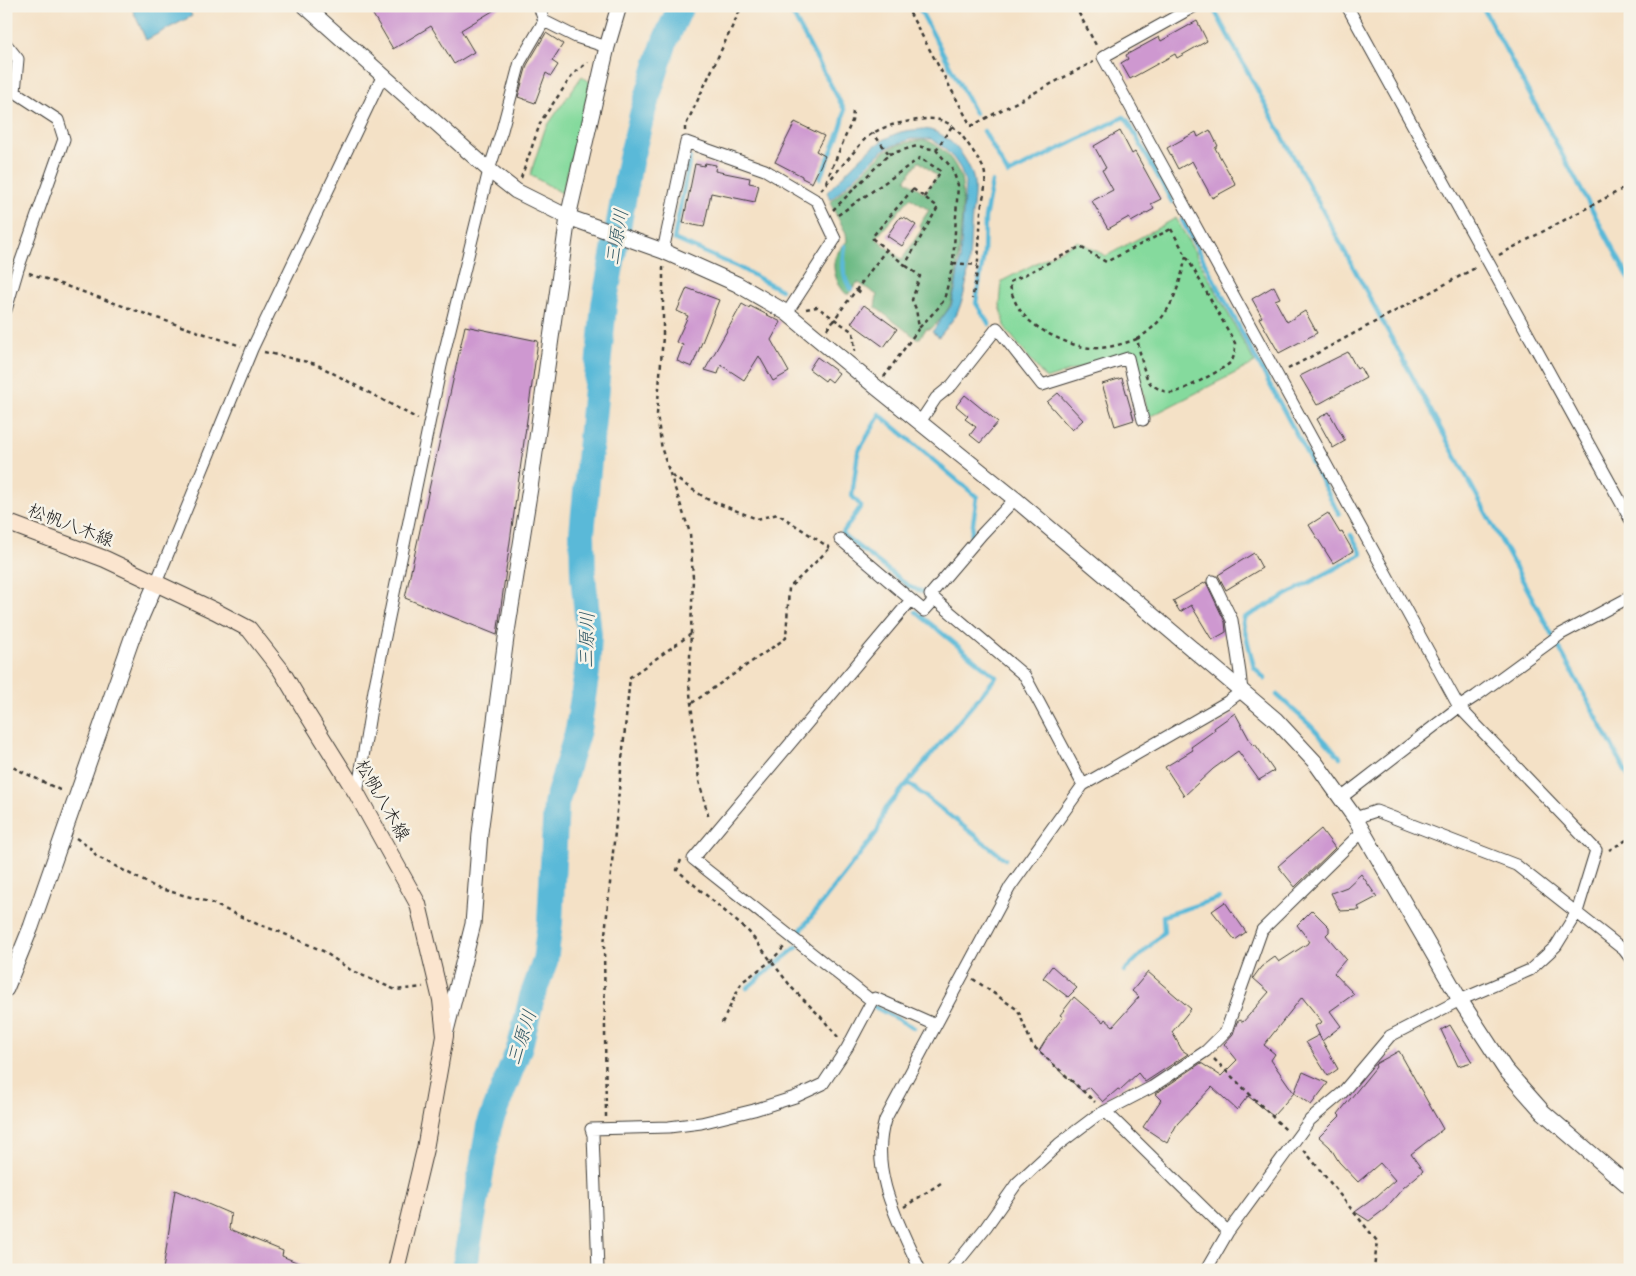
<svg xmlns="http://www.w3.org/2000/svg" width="1636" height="1276" font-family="'Indie Flower','Klee One',sans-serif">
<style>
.green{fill:#85da9d;stroke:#507b5c}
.forest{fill:#6cba84;stroke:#446b50;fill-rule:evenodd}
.water{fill:#5ab9d8;stroke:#3b6a7a}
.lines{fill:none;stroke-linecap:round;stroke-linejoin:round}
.stream{stroke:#5ab9d8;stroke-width:4.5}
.river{stroke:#5ab9d8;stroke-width:26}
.building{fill:#ce98d0}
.minor-casing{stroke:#3c3a36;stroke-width:13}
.tertiary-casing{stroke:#3c3a36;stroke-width:17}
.secondary-casing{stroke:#3c3a36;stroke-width:18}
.path{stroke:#3c3a36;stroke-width:2.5;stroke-dasharray:4 4;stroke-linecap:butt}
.minor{stroke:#fff;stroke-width:11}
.tertiary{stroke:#fff;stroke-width:15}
.secondary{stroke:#fbe5cf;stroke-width:16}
.labels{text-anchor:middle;stroke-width:5;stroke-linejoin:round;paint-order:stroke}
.street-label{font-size:18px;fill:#1c1c1c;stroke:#f7f3e8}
.water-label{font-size:19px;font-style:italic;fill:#355b67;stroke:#f7f3e8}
</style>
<rect width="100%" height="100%" fill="#f7f3e8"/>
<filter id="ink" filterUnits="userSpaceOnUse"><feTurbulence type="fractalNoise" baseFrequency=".02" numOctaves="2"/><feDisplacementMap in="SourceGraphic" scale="10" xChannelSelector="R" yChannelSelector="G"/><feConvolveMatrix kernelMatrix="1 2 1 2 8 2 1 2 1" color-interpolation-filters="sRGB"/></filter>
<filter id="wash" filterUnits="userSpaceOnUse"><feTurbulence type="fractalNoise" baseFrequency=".0096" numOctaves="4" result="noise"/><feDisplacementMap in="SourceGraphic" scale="20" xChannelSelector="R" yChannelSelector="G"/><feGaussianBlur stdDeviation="1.12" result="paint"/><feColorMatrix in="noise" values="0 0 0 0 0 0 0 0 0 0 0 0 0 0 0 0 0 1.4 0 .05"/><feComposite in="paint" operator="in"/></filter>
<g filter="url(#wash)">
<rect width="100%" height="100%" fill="#f4e1c6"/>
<path class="green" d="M 582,76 L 591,83 L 562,193 L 530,175 L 545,129 Z
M 1176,218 L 1255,363 L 1149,417 L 1133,350 L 1046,379 L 1006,329 L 1000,306 L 1002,281 L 1078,241 L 1106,256 Z"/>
<path class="forest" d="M 925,140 C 942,145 955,161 961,178 C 966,194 957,289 950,305 C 946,314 938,322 931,329 L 926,329 L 920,338 L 916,338 L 875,307 L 877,295 L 859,283 L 857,283 L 849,294 L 846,294 C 838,286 831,270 835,258 C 837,252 843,246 847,241 L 846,233 L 831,205 L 831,202 L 884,152 C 896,144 910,141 925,140 ZM 918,162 L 920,162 L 937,176 L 925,193 L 907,181 L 906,179 ZM 910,198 L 929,210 L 919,225 L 922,229 L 903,258 L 901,259 L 877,239 L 877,237 Z"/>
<path class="water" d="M 131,6 L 187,6 L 192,16 L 146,40 Z
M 924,129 C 947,131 967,156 973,177 C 976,188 973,204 972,215 C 969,245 971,278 960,306 C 956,317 947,327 939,337 L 932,332 L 951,306 L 955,290 L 960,260 L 965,183 L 960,168 L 954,159 L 944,148 L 931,139 L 911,139 L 889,147 L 882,151 L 831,200 L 827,192 C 849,171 871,141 901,132 C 908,130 916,130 924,129 Z"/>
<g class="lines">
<path class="stream" d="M 788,6 L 844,109 C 846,124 826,162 820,178
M 918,6 L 975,113
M 1212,6 L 1630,779
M 1482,6 L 1630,280
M 1622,6 L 1630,20
M 984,131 L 1008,174 L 1124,117 L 1127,120 L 1172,202
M 690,158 L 674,239 L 738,267 L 781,290
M 1182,220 L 1339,514
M 845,246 C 843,262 841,276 851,289
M 989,324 L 976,303 L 984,253 L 985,218 L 992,182
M 879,414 L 977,497 L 970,543
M 879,416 L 858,452 L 852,496 L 861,506 L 842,534 L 910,587 L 929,594
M 1265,679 L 1254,667 L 1243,623 L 1244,618 L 1362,554 L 1351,535
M 1277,695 L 1311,726 L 1340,757
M 908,783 L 1005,859
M 794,939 L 877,832 L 884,811 L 996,677 L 916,612
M 1124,971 L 1164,932 L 1163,916 L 1219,898
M 747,988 L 797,947
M 871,1005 L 914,1028"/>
<path class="river" d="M 464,1270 L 489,1126 L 520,1046 L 532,997 L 545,961 L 550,922 L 556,804 L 578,730 L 587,671 L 589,635 L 583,575 L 582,533 L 604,305 L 630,162 L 643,111 L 665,41 L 681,6"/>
</g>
<g id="blocks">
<path class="building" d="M 368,6 L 501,6 L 461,30 L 474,52 L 454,64 L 431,26 L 393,49 Z
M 1197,21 L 1207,41 L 1177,58 L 1175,54 L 1130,79 L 1121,63 L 1128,59 L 1126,55 L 1159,37 L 1161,41 Z
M 546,33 L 563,44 L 552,61 L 558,65 L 551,76 L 546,73 L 535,103 L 518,97 L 527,65 Z
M 795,122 L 824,136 L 816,151 L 825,156 L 812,183 L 802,178 L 802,176 L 775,162 Z
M 1210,130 L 1218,146 L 1215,148 L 1236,185 L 1212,198 L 1192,161 L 1178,169 L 1167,148 L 1196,132 L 1198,137 Z
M 1120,131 L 1132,154 L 1135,152 L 1161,199 L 1151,204 L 1154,209 L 1131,222 L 1129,217 L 1108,229 L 1092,201 L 1113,190 L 1102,170 L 1106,168 L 1094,146 Z
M 705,163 L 716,165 L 715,171 L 750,178 L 749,183 L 759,185 L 755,202 L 711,193 L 704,227 L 683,223 L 695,164 L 704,166 Z
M 900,217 L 903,219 L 904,217 L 916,225 L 902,246 L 887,236 Z
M 1274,286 L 1280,298 L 1275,300 L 1287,322 L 1305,311 L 1317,333 L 1279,353 L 1259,318 L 1262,317 L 1252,299 Z
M 687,288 L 719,300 L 692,367 L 677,361 L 683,345 L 676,342 L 688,316 L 677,311 Z
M 742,304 L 749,308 L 750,306 L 781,322 L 771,340 L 789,372 L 773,381 L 759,356 L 744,380 L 721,365 L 718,374 L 705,370 Z
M 864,305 L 897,329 L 884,347 L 851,323 Z
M 465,326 L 538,341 L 497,635 L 405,598 Z
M 1348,352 L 1357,369 L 1360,367 L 1366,378 L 1317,405 L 1300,376 Z
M 817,357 L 839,373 L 832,382 L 827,378 L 825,381 L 809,369 Z
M 1122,378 L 1134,420 L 1115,426 L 1102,384 Z
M 1058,393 L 1083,420 L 1072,430 L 1047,402 Z
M 965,395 L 998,422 L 980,443 L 970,435 L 976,427 L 965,419 L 968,416 L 956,406 Z
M 1329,412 L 1345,441 L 1333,448 L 1317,419 Z
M 1328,513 L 1340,533 L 1342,532 L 1353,551 L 1333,563 L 1309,525 Z
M 1254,553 L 1262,568 L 1226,590 L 1218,575 Z
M 1206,582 L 1225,622 L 1226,632 L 1212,640 L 1191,605 L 1180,612 L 1173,601 Z
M 1235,713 L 1253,746 L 1255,744 L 1274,771 L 1259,780 L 1238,751 L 1213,769 L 1184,796 L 1165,767 L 1193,750 L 1191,747 L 1215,730 L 1214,728 Z
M 1321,829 L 1335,848 L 1295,887 L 1278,866 Z
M 1361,874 L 1377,897 L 1358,907 L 1360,910 L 1340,911 L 1331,893 L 1347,887 Z
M 1225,902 L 1246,932 L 1235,940 L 1212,911 Z
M 1312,910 L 1329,927 L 1329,932 L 1326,935 L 1346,959 L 1334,973 L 1354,994 L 1330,1011 L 1341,1026 L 1322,1041 L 1315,1026 L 1322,1022 L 1302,997 L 1264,1045 L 1275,1054 L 1271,1060 L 1294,1093 L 1273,1116 L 1248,1096 L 1237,1110 L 1212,1087 L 1177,1124 L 1167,1143 L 1143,1127 L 1161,1100 L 1155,1094 L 1201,1063 L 1221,1076 L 1237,1060 L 1224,1044 L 1233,1034 L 1237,1022 L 1240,1020 L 1243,1022 L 1269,992 L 1253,978 L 1261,967 L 1275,957 L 1279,962 L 1310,942 L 1297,925 Z
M 1052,966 L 1077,988 L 1068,997 L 1043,978 Z
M 1148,972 L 1191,1009 L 1172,1032 L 1182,1050 L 1188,1054 L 1145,1082 L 1138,1073 L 1120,1090 L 1118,1089 L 1103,1102 L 1089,1087 L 1083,1092 L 1039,1051 L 1047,1038 L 1063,1017 L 1060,1015 L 1074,997 L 1103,1022 L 1105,1019 L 1113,1026 L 1139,997 L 1132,991 Z
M 1450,1025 L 1472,1062 L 1458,1066 L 1441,1030 Z
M 1319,1035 L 1338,1069 L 1328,1076 L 1306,1042 Z
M 1399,1051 L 1443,1129 L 1411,1154 L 1423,1171 L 1403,1188 L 1385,1209 L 1369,1221 L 1355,1212 L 1377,1196 L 1395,1180 L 1380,1163 L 1358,1182 L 1339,1162 L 1330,1147 L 1319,1137 L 1340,1116 L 1338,1114 L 1376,1067 L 1375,1065 L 1377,1063 Z
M 1303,1072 L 1328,1083 L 1311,1105 L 1294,1093 Z
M 175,1190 L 231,1214 L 229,1229 L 283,1251 L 282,1256 L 315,1270 L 163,1270 Z"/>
</g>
</g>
<g filter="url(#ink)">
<use href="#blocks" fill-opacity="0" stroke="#3c3a36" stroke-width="1"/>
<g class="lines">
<g class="minor-casing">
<path id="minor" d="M 539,6 L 544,21 L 576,37 L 607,47
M 1195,6 L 1103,57 L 1459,707 L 1596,850 L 1577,912 L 1556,946 L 1530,970 L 1460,1000 L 1390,1036 L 1342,1093 L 1310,1120 L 1228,1232 L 1206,1270
M 1347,6 L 1630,519
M 6,44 L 18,59 L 15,92 L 58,120 L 64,139 L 18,269 L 6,310
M 663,251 L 686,142 L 765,170 L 817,201 L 835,239 L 787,313
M 920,422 L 936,398 L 952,385 L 997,328 L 1042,385 L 1128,358 L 1143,420
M 1015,499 L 982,534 L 930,595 L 1025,676 L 1083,785
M 840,539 L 924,611 L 935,599
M 156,583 L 252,349 L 383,75
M 357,794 L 374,690 L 441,366 L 489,170 L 502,130 L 520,62 L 544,21
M 1341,798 L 1459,707 L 1476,696 L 1561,634 L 1630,597
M 1355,818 L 1376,811 L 1516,865 L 1624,950 L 1630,958
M 872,1001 L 693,859 L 911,600
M 1105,1111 L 1228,1232
M 598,1270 L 593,1135 L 591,1129 L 669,1127 L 701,1123 L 754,1110 L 795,1097 L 823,1084 L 847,1048 L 872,1001 L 875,998 L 936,1025
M 920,1270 C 899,1223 869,1172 885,1120 L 1010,887 L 1083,785 L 1227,702 L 1242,691 L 1240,673 L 1232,620 L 1213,581
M 951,1270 L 986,1227 L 1017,1183 L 1059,1144 L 1096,1116 L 1152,1087 L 1206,1051 L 1226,1031 L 1262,930 L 1362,832"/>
</g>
<g class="tertiary-casing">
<path id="tertiary" d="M 305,6 L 489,170 L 516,191 L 568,217 L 663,251 L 737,284 L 787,313 L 876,387 L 1015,499 L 1276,720 L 1315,762 L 1355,818 L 1460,1000 L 1505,1069 L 1543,1112 L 1630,1187
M 6,989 L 31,927 L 132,638 L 156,583
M 446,1031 L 473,924 L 480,833 L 506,638 L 530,488 L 568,217 L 607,47 L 619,6"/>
</g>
<g class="secondary-casing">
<path id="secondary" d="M 6,522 L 105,559 L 215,611 L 249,629 L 281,670 L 306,712 L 357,794 L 418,904 L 441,1000 L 445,1036 L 425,1149 L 396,1270"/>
</g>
<path class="path" d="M 906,6 L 971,126 L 1093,62
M 1075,6 L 1097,47
M 685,131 L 685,127 L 742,6
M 936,150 L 952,126
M 889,154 L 917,146 L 936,150 L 952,168 L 958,185 L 953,263 L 947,288 L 944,300 L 938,308 L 919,328
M 521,178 L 541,121 L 574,73 L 588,62
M 826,182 L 852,121 L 853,111
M 913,189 L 938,207 L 905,265 L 873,239 L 872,237 Z
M 821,190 L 865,139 C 880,126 898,123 918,120 C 945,115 956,126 970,147 C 975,154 981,162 984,170 C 988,184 982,198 981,212 C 979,241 979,270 972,299
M 833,210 L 889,154 L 873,133
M 838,215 L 920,158 L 941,171 L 924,197
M 1171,229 L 1235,343 C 1235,349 1235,356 1231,362 C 1226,368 1179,393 1172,393 C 1166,393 1156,388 1151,384 C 1143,376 1140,350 1137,339 C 1122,344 1107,349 1091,348 C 1072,347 1035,330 1023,314 C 1016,306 1010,292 1010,282 L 1080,247 L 1106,262 Z
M 1499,255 L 1630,185
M 953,263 L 978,265
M 663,267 L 663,336 L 657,414 L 662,450 L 690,533 L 693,578 L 689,683 L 699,781 L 709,819
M 29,273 L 160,319 L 241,346
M 857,290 L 862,294
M 806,309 L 817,307 L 853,332 L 855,351
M 827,329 L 886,250
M 1137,339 C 1170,319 1178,292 1186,256
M 264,352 L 316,364 L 418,419
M 1288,369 L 1477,267
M 884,377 L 919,328 L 916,309 L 912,300 L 920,276 L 905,265
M 672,476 L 707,499 L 757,519 L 778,514 L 830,548
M 692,703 L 786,638 L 789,588 L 831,547
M 6,764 L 62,791
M 76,838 L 93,850 L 96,856 L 157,888 L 209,902 L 257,924 L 280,932 L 323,951 L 352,971 L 396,990 L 423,987
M 1609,850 L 1630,838
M 681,860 L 677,870 L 749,932 L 792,988 L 821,1017 L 838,1037
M 973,979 L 1018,1010 L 1032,1045 L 1095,1102
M 722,1023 L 742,982 L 771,961 L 784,947
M 1214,1059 L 1287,1131
M 606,1117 L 604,945 L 630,677 L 691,634
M 1304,1150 L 1377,1241 L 1374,1270
M 904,1207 L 944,1181"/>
<use href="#minor" class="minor"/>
<use href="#tertiary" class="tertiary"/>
<use href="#secondary" class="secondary"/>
</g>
</g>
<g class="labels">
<g class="street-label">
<text transform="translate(71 525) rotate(21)" y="6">松帆八木線</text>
<text transform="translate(383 800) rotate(60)" y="6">松帆八木線</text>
</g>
<g class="water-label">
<text transform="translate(616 237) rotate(-80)" y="7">三原川</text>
<text transform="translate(586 640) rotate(-89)" y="7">三原川</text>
<text transform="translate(521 1037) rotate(-72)" y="7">三原川</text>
</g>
</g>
<rect width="1636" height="1276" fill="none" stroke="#f7f3e8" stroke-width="25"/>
</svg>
